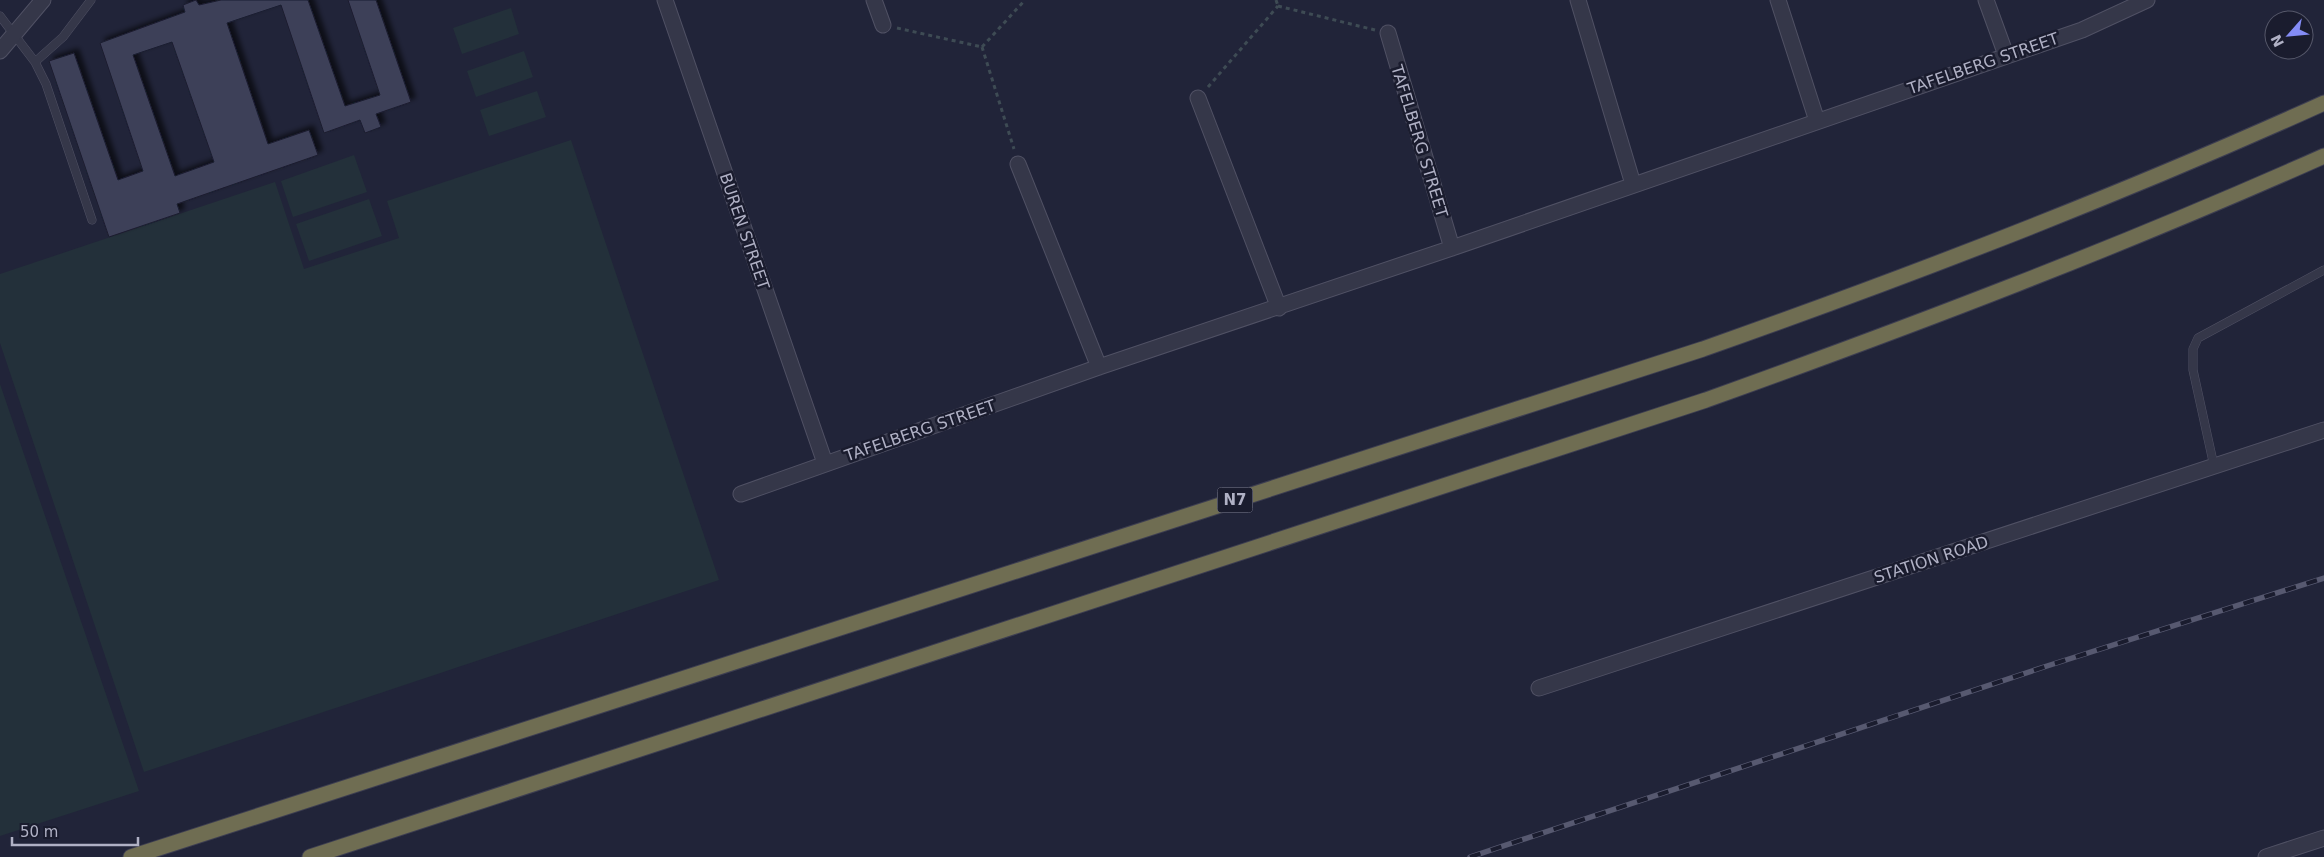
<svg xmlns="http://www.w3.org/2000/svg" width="2324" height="857" font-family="'DejaVu Sans',sans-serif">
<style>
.green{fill:#23303a}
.building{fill:#3d3f59;stroke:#1c1e30;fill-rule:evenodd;filter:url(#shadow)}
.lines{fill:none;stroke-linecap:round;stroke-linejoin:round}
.service-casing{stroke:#505164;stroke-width:9}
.minor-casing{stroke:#505164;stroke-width:17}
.motorway-casing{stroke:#3d3e51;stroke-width:17}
.path{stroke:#3e4b54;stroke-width:3;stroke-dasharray:4 4;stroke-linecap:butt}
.service{stroke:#353749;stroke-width:8}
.minor{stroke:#353749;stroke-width:15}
.motorway{stroke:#6f6d52;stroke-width:15}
.rail-casing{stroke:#575970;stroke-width:5.5}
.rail{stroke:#1a1c2e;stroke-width:4;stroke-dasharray:11;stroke-linecap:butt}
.labels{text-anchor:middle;stroke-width:5;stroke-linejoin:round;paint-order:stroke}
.shield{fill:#1a1c2e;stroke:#838498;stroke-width:1}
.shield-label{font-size:15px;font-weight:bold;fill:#b0b1c5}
.street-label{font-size:16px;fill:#b0b1c5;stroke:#1a1c2e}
</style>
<defs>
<filter id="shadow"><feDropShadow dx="4.5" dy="-4.5" stdDeviation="2.5" flood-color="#0009"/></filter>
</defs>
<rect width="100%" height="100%" fill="#212439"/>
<path class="green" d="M 511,8 L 519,34 L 462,54 L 453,28 Z
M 524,51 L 533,77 L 476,97 L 467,71 Z
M 537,91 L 546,117 L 489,136 L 480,110 Z
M 571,140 L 719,580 L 144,772 L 0,343 L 0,274 L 275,182 L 304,269 L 399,238 L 387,201 Z
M 354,155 L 367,192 L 293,217 L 281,181 Z
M 369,199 L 382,236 L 309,261 L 296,224 Z
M 0,384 L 139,791 L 0,836 Z"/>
<path class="building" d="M 196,0 L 199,5 L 221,0 L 308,0 L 345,106 L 380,95 L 348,0 L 376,0 L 411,102 L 376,114 L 381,127 L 365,133 L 360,120 L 324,133 L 281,5 L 227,23 L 268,144 L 309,130 L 318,155 L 177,204 L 180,213 L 109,237 L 49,61 L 74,53 L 118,180 L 143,171 L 100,43 L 185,12 L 183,5 ZM 172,42 L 214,162 L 175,176 L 133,55 Z"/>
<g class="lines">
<g class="service-casing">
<path id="service" d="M 0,16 L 35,62 L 46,84 L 92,220
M 35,62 L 63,37 L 91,0
M 2214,466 L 2193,370 L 2193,349 L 2198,338 L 2324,270"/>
</g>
<g class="minor-casing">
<path id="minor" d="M 665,0 L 825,463
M 874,0 L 883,25
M 1578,0 L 1633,184
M 1778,0 L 1817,121
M 1986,0 L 2006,55
M 1388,33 L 1452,248
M 0,51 L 43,0
M 1198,98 L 1279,308
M 1018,164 L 1099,367
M 741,494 L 1099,367 L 1452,248 L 2082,30 L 2147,0
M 1539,688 L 2324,430
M 2266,857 L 2324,838"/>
</g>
<g class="motorway-casing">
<path id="motorway" d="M 131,857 L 1703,349 C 1913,275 2121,195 2324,103
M 310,857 L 1706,400 C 1915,325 2120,247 2324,156"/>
</g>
<path class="path" d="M 1276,0 L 1278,6
M 1278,6 L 1375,30
M 897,28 L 982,47
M 982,47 L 1014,149
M 982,47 L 1025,0
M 1208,87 L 1278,6"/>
<use href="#service" class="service"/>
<use href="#minor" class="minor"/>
<use href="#motorway" class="motorway"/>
<g class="rail-casing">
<path id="rail" d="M 1470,857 L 2047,666 L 2324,578"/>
</g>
<use href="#rail" class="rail"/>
</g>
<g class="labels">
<rect class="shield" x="1217.5" y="487.5" width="35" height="25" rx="4"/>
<g class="shield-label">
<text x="1235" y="505">N7</text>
</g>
<g class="street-label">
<text transform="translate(1983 63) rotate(-19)" y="6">TAFELBERG STREET</text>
<text transform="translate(1420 141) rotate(73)" y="6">TAFELBERG STREET</text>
<text transform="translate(745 231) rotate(71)" y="6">BUREN STREET</text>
<text transform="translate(920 430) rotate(-19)" y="6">TAFELBERG STREET</text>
<text transform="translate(1931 559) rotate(-18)" y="6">STATION ROAD</text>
</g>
</g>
<g transform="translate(2289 35) rotate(243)"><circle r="24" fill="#1a1c2e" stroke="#56586a"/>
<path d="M0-4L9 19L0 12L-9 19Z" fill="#848cf6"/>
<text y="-8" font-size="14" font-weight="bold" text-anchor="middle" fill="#b0b1c5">N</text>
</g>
<path d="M12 837v8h126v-8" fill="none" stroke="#b0b1c5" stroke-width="2.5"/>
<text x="20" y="837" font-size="15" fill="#b0b1c5" stroke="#1a1c2e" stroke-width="4" paint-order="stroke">50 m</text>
</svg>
